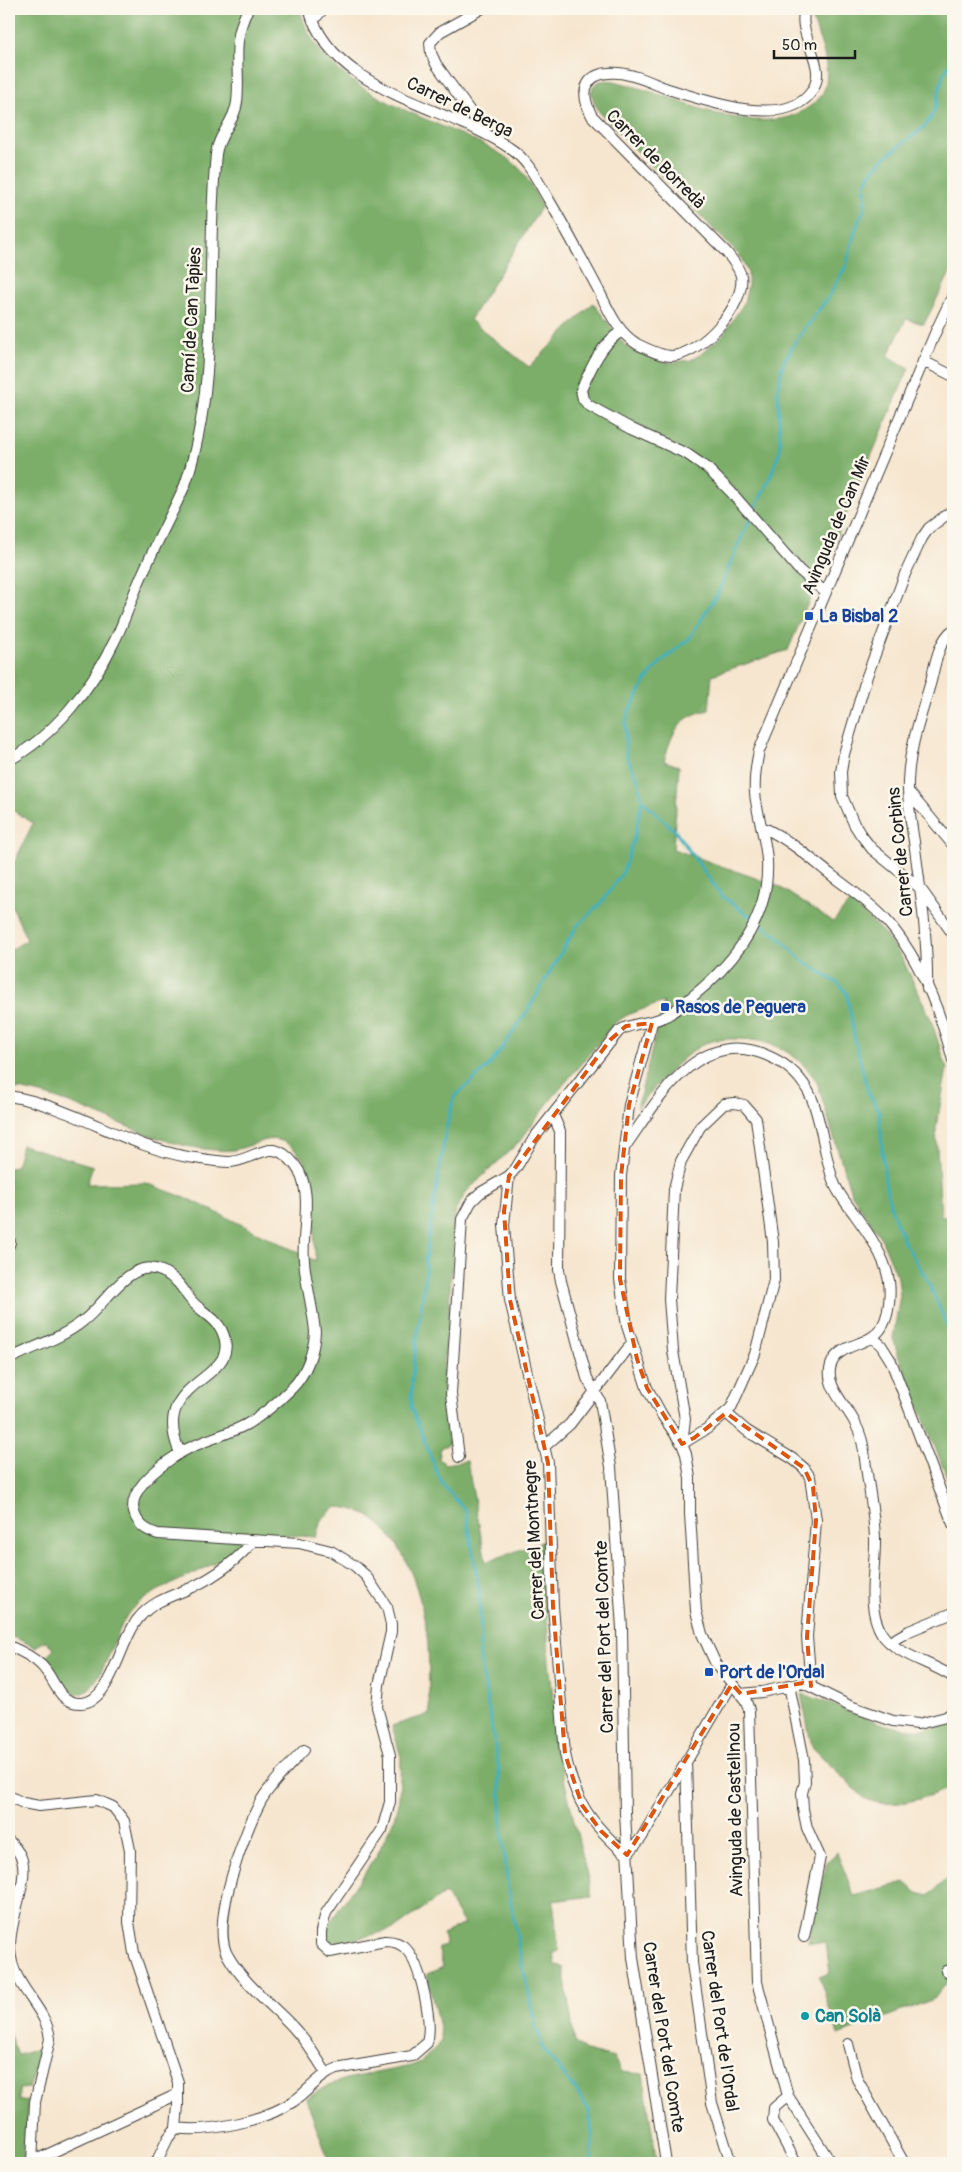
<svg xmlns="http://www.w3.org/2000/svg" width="962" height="2172" font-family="Pangolin,sans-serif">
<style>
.forest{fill:#7bae69;stroke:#4c6542}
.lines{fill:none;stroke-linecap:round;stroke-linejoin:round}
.stream{stroke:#41b0bd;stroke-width:3}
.minor-casing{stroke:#3d3a37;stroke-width:12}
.minor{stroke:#fff;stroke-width:10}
.marked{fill:none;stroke:#de560d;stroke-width:4;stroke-dasharray:10 6;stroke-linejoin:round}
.transit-dot{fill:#1a4fb4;stroke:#fbf7ec;stroke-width:2}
.culture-dot{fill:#0f9aa8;stroke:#fbf7ec;stroke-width:2}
.labels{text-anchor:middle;stroke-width:5;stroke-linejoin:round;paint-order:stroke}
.street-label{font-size:18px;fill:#1c1c1c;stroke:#fbf7ec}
.transit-label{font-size:18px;font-weight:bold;fill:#164399;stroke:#fbf7ec;text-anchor:start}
.culture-label{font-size:18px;font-weight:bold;fill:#0d838f;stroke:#fbf7ec;text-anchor:start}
</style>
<rect width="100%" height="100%" fill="#fbf7ec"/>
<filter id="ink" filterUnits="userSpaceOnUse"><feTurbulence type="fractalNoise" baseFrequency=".02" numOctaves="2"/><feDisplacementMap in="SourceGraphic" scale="10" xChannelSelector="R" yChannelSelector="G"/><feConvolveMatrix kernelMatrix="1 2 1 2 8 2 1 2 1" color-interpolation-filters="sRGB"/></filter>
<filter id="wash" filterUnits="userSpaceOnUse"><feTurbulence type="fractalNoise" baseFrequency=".0096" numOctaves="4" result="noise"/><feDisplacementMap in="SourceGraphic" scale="20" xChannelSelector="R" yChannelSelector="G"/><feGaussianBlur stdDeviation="1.12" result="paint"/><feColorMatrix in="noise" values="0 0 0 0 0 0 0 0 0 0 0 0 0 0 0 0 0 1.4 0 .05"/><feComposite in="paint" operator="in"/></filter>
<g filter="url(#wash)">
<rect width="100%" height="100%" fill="#f6e6cf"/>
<path class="forest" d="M 9,9 L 300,9 C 316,79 397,106 455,132 C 476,141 501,151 518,167 C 528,177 535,194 542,206 L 470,320 L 529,367 L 593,303 L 627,348 L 666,363 L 691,360 L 701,354 L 723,335 L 744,303 L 748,285 L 748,273 L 740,256 L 601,114 C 589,97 585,77 614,81 C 629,85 644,89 658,94 C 701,109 767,137 809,107 C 816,102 823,96 825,87 C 831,64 819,39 812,17 L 816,9 L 953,9 L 953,267 L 924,324 L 906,319 L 888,356 L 909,368 L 788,650 L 712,675 L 709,710 C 678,716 672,733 664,761 L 679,766 L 673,849 L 778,886 L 833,922 L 850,902 L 882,931 L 902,958 L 930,1017 L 947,1069 L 936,1128 L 941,1217 L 953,1216 L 953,1270 L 950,1272 L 953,1283 L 953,1492 L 897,1352 L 893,1338 L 900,1295 L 898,1278 L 882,1240 L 851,1193 L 817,1082 C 798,1052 769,1038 733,1039 C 724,1039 712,1040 703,1044 C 677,1060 657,1085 637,1108 L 664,1002 L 629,1014 L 616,1022 L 549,1102 L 520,1141 L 467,1191 L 456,1210 L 454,1222 L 448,1328 L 443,1371 L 445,1422 L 449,1444 L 441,1448 L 439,1459 L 445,1464 L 467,1461 L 486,1562 L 544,1541 L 549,1662 L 561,1766 L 592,1896 L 553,1901 L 559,1951 L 554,1953 L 556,1966 L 563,1967 L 575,2043 L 586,2051 L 614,2058 L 621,2072 L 643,2074 L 657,2163 L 325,2163 L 329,2161 L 306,2099 L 328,2085 L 350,2078 L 411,2066 L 421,2062 L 442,2041 L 427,1974 L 443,1967 L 438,1947 L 446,1945 L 443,1934 L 464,1924 L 445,1893 L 394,1929 L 341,1943 L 330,1941 L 328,1934 L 330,1922 L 377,1855 L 394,1819 L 399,1799 L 401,1757 L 392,1726 L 430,1714 C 427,1685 431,1651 425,1623 C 417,1576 392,1507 335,1507 L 321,1520 L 316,1537 L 253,1533 C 238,1545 224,1558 207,1567 C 182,1581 152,1589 131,1610 C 115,1627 103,1692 78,1694 C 66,1695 52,1667 46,1658 L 54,1649 L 45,1641 L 35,1647 L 18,1639 L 9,1636 L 9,1168 L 16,1167 L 22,1145 L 93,1166 L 87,1184 L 146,1183 L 191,1200 L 316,1261 C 311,1230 321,1178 299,1154 C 276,1129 265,1142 238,1149 C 227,1152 215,1150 204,1149 C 135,1140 77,1095 9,1088 L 9,951 L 27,940 L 9,899 L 9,874 L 33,823 L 9,808 Z
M 801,1694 C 851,1707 900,1746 953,1721 L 953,1787 C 926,1797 891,1812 864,1798 L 812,1747 Z
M 837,1852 L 854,1896 L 905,1882 L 917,1893 L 929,1896 L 953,1872 L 953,1975 L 934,1999 L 838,2035 L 819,1977 L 830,1973 L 826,1943 L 808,1942 L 827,1863 Z
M 9,2033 L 18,2055 L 43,2048 L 29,2088 L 19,2089 L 19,2101 L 28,2100 L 23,2163 L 9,2163 Z"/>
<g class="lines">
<path class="stream" d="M 642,800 L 675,831 L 722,896 L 777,936 L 802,960 L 840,985 L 847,994 L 855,1041 L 868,1092 L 879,1112 L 885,1181 L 890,1205 L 903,1240 L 928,1281 L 953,1339
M 592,2163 L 592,2134 L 589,2110 L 575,2089 L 544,2050 L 536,2028 L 519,1949 L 507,1880 L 502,1829 L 499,1770 L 479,1652 L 481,1638 L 479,1589 L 466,1511 L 443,1485 L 438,1475 L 411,1407 L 412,1377 L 426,1270 L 425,1259 L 446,1129 L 454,1097 L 488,1067 L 501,1050 L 528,1010 L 576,927 L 602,902 L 623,872 L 635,835 L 642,800 L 638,780 L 627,757 L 625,747 L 626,723 L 629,711 L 647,679 L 662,661 L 689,639 L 719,591 L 741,538 L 769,480 L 780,450 L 778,388 L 783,363 L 796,341 L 830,295 L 847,264 L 855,230 L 865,207 L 865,184 L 870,174 L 884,158 L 923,128 L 931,118 L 935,109 L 943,75 L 953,59"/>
</g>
</g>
<g filter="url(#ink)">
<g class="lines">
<g class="minor-casing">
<path id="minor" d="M 309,9 C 333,94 448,105 511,149 C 529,161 538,182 549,200 C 566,229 582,259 598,289 C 608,309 617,332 637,344 C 647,349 660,356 672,356 C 701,354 746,305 741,276 C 739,267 732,260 727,253 L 592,116 C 578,90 586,71 618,73 C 634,74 650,82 665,88 C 700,99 778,128 808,96 C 834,68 795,38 805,9
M 481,9 L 440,32 L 430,43 L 431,53 L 436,64 L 487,135
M 313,21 L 323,9
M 620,332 C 600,346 591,368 581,390 L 583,399 L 588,405 L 632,429 L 687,454 L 707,468 L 731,492 L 799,570 L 825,592
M 923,361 L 953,376
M 953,510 L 929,528 L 922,538 L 905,574 L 867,676 L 844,754 L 841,772 L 842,796 L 854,824 L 861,835 L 872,849 L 920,888 L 953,934
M 9,760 C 54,736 92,687 114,642 C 124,623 130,602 139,582 C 153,549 170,518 185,485 C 221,379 205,264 216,154 C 218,135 235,121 237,102 C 241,68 230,44 248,9
M 908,791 L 953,845
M 762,827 C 787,838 809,857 830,874 C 849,889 870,902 886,920 C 920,958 940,1011 953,1060
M 927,989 C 928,945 922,901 916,856 C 913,831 907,807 908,781 C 909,747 922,713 931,681 C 935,664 939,640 953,630
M 652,1023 L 629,1105 L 621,1176 L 620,1279 L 627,1326 L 647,1388 L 662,1415 L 682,1444 L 686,1454 L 690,1478 L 690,1514 L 696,1611 L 702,1634 L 715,1662 L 746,1701 L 749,1710 L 757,1982 L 788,2096 L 831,2163
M 9,1096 C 72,1106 125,1146 188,1157 C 202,1159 217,1162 230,1162 C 257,1160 271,1134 295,1165 C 315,1191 301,1230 304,1261 C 306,1285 313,1308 315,1332 C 314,1352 306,1374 292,1388 C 279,1401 263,1415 247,1424 C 226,1436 201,1440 180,1453 C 163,1464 127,1489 134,1512 C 137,1524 147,1531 158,1534 L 299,1543 L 331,1551 L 355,1566 L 366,1576 L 387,1607 L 391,1624 L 391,1632 L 379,1685 L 377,1707 L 390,1755 L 390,1802 L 382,1830 L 326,1913 L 321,1931 L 321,1944 L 330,1952 L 385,1941 C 393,1941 401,1943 406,1949 C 421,1965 433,2022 427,2043 L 412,2056 L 336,2069 C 318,2076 309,2091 294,2101 C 267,2120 208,2133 176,2128
M 735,1103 L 744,1105 L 756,1119 L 773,1242 L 774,1280 L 755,1354 L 731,1408 L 708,1428 L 682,1444 L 685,1419 L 673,1351 L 669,1299 L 674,1189 L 681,1161 L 700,1127 L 724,1104 Z
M 553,1115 L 560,1131 L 560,1141 L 559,1270 L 561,1281 L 587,1378 L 600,1401 L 611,1467 L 622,1628 L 625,1813 L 633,1958 L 666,2163
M 624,1148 C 657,1102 697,1026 766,1055 C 786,1063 803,1078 812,1099 C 822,1124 824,1154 833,1180 C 837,1193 847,1204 855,1215 C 869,1234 885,1257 889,1281 C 891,1299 889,1327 872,1337 C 858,1346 837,1347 831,1365 C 824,1386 847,1406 855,1423 C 861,1434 864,1447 865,1459 C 868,1485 874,1512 875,1538 C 876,1569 865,1606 882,1634 C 896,1655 933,1663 953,1677
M 509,1176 L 504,1225 L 510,1300 L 548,1463 L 553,1606 L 565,1754 C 575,1802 590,1823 627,1855 L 642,1837 L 732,1684
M 9,1245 L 10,1242
M 872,1337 L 881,1345 L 891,1361 L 953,1524
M 9,1359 C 33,1347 62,1338 83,1321 C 111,1300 136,1243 176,1281 C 182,1286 185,1293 190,1299 C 199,1311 216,1317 222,1331 C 246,1383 146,1376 180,1453
M 726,1413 L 747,1431 L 793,1459 L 804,1468 L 810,1477 L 816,1520 L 807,1637 L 811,1686
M 544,1447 L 570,1424 L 632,1343
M 459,1457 L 451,1394 L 462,1219 L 471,1202 L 480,1193 L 509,1176 L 516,1168 L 534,1138 L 619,1031 C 634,1021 650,1025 666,1016 C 676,1011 684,1003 693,996 C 735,962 770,917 767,861 C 766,838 757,816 755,793 C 754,779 756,765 759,751 L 936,331 L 953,295
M 890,1642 L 909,1631 L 953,1613
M 9,1646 C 21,1651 32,1656 41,1665 C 55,1678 57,1703 80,1703 C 111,1704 120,1640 138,1619 C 152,1601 172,1596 193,1587 C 215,1576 237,1561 253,1541
M 789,1685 L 804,1760 L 805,1782 L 802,1793 L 803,1809 L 807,1828 L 820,1857 L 804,1937
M 741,1694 L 762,1692 L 803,1683 L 850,1706 L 893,1721 L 918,1724 L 946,1717 L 953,1712
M 304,1750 C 289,1766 274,1780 262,1799 C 245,1829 209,1926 228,1956 C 243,1983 271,2004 292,2026 C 305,2040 316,2056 326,2073
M 686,1761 L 692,1963 L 712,2103 L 731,2163
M 9,1796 L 23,1803 L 39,1806 L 97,1800 L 113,1807 L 124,1821 L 130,1850 L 129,1922 L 134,1953 L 178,2082 L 178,2105 L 176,2128 L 168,2138 L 156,2163
M 9,1841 C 14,1847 20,1852 22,1860 C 29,1882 8,1922 10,1950 C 12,1987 47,2007 50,2039 L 35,2102 L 32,2163
M 946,1971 L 953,1976
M 848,2044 L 857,2079 L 904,2163
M 788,2096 L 774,2108 L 773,2120 L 796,2163
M 32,2158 L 40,2158 L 178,2094"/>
</g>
<use href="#minor" class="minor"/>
</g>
</g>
<path class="marked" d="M 652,1023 L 629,1105 L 621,1176 L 620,1279 L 637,1359 L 647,1388 L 682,1444 L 694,1438 L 726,1413 L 804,1468 L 813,1487 L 816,1520 L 807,1637 L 811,1686 L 803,1683 L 741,1694 L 732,1684 L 627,1855 L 601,1831 L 582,1805 L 565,1754 L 553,1606 L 548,1463 L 510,1300 L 504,1211 L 509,1176 L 610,1040 L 626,1026 Z"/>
<g class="transit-dot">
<rect x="804" y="611" width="10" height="10" rx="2.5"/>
<rect x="660" y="1002" width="10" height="10" rx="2.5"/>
<rect x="704" y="1667" width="10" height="10" rx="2.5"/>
</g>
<circle class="culture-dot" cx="805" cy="2016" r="5"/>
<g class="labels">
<g class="street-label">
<text transform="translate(460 107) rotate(26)" y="6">Carrer de Berga</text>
<text transform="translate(656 159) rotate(45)" y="6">Carrer de Borredà</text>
<text transform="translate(191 320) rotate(-87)" y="6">Camí de Can Tàpies</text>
<text transform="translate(836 525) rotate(-67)" y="6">Avinguda de Can Mir</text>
<text transform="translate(900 852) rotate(-96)" y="6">Carrer de Corbins</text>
<text transform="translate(534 1540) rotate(-93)" y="6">Carrer del Montnegre</text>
<text transform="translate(604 1637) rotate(-92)" y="6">Carrer del Port del Comte</text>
<text transform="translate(735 1810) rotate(-91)" y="6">Avinguda de Castellnou</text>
<text transform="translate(720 2021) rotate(82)" y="6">Carrer del Port de l'Ordal</text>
<text transform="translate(664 2037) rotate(81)" y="6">Carrer del Port del Comte</text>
</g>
<g class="transit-label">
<text x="819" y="622">La Bisbal 2</text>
<text x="675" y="1013">Rasos de Peguera</text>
<text x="719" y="1678">Port de l'Ordal</text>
</g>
<g class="culture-label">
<text x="815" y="2022">Can Solà</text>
</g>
</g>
<rect width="962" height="2172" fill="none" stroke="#fbf7ec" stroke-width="30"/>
<path d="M774 50v8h81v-8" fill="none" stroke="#1c1c1c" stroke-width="2.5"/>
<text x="782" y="50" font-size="15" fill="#1c1c1c" stroke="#fbf7ec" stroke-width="4" paint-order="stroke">50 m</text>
</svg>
